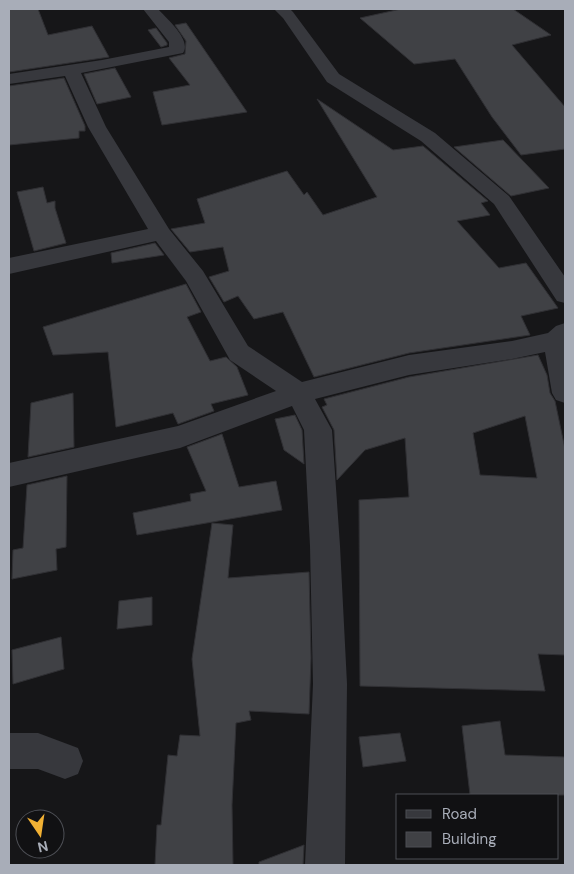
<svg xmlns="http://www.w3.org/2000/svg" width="574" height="874" font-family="'DM Sans',sans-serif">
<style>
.building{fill:#404145;stroke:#303034;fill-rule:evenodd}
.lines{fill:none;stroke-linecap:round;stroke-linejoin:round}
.minor{fill:#37383d;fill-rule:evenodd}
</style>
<rect width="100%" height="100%" fill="#161618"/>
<path class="building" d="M 9,9 L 38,9 L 48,35 L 92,26 L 109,57 L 9,72 Z
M 401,9 L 513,9 L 551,35 L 512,45 L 565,107 L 565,149 L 521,155 L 492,117 L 455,59 L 414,64 L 360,18 Z
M 186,23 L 247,112 L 162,125 L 153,92 L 190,85 L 169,58 L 185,54 L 186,41 L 175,25 Z
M 156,28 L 167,43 L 167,45 L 161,47 L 148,30 Z
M 115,68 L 131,97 L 97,104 L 84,74 Z
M 64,78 L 85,126 L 85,131 L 79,131 L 79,138 L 9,145 L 9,86 Z
M 317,99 L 393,150 L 423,146 L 488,201 L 481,203 L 490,215 L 457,221 L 499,268 L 526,263 L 558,308 L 521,316 L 530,335 L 409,353 L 314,377 L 283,312 L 254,319 L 238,296 L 224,302 L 209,277 L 229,271 L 223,247 L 190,252 L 171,229 L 205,223 L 197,199 L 287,171 L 304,195 L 307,192 L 323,215 L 377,197 Z
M 503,140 L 549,188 L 511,196 L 454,147 Z
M 43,187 L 47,203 L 55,201 L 55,208 L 66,243 L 34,251 L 17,192 Z
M 155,243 L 164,255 L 112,263 L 111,253 Z
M 186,284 L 201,312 L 187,317 L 210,361 L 226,357 L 237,367 L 248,395 L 211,404 L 214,411 L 178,424 L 173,413 L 116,427 L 108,352 L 53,355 L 43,327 Z
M 538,355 L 547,375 L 550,393 L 555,401 L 565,449 L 565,655 L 538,654 L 545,691 L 360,686 L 359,500 L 409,497 L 405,438 L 365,450 L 337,480 L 334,430 L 322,407 L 327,405 L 324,399 L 409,377 ZM 525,416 L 537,478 L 480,475 L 473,433 Z
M 73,393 L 74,447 L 28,457 L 31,403 Z
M 295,415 L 302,430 L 304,464 L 284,450 L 275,419 Z
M 222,434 L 239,487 L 276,481 L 282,510 L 137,535 L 133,513 L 191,501 L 190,494 L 206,491 L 187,447 Z
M 67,476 L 66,547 L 56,549 L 57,570 L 12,579 L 13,550 L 23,548 L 27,485 Z
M 212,523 L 233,525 L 228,578 L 309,572 L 311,658 L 309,714 L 249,711 L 251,720 L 236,723 L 232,805 L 233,865 L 155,865 L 157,825 L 161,825 L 168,755 L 177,756 L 180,735 L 200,736 L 192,659 Z
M 152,597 L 152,625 L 117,629 L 119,601 Z
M 61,637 L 64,669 L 13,684 L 12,650 Z
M 500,721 L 505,755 L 565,757 L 565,795 L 470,795 L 462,726 Z
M 400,733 L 406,761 L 363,767 L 359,737 Z
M 304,845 L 303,865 L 259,865 L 259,862 Z"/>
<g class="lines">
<path class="minor" d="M 143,9 L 158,9 C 167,19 192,40 183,53 L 81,73 L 106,127 L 169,229 L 203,271 L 248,346 L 302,382 L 409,355 L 512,341 L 548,333 L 556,326 L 565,323 L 565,403 L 556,400 L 552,393 L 545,352 L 512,359 L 409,375 L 315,399 L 332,430 L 340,546 L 347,684 L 345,865 L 305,865 L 313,684 L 310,546 L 304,430 L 292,406 L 180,448 L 9,487 L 9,463 L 178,426 L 276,391 L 230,360 L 186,281 L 156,241 L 9,274 L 9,258 L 148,229 L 88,127 L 65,76 L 9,84 L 9,74 L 102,60 L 169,47 L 169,42 Z
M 274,9 L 290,9 L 293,12 L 339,74 L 435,133 L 509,196 L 565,277 L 565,303 L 557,301 L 494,204 L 421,141 L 327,82 L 283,18 Z
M 9,733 L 38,733 L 78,748 L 83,761 L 78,774 L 65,779 L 38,769 L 9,769 Z"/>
</g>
<rect width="574" height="874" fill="none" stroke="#a8adb8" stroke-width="20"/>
<rect x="396" y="794" width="162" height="65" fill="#111113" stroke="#4d4f55"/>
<rect x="406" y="810" width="25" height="8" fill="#37383d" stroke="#4d4f55"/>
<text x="442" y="819" font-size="15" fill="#a8adb8">Road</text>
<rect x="406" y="832" width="25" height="15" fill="#404145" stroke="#4d4f55"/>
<text x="442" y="844" font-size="15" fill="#a8adb8">Building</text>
<g transform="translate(40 834) rotate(167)"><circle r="24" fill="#111113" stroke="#4d4f55"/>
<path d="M0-4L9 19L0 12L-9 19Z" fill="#f2b134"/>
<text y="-8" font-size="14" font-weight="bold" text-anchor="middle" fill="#a8adb8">N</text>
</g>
</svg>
